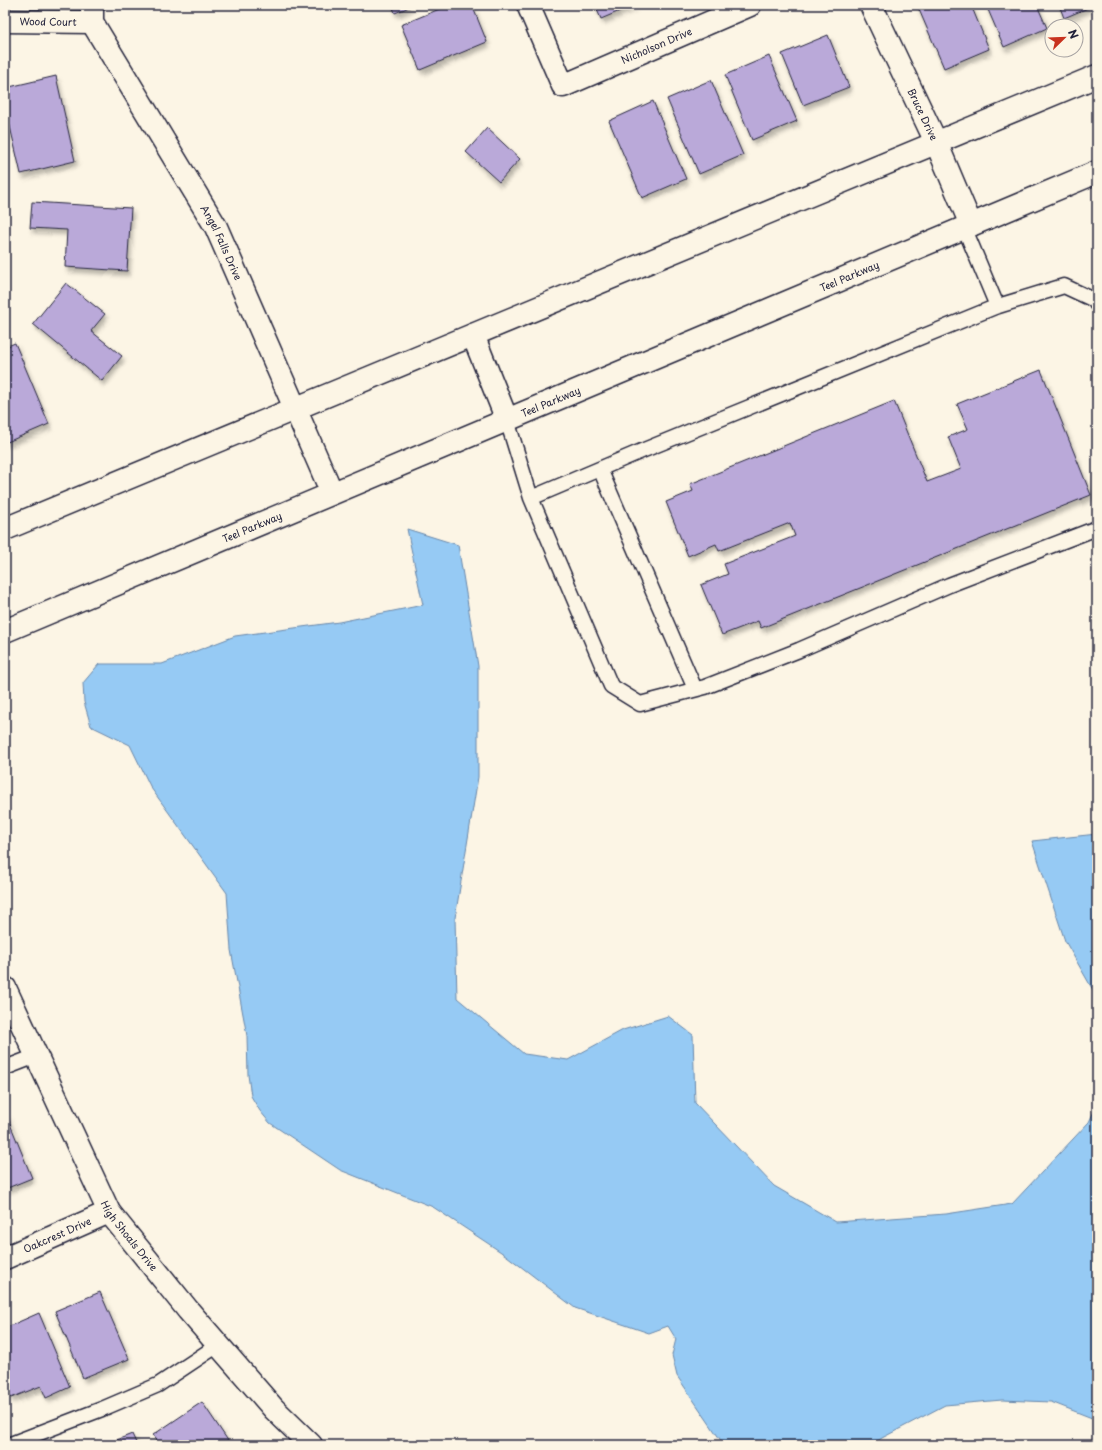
<svg xmlns="http://www.w3.org/2000/svg" width="1102" height="1450" font-family="'Playpen Sans',sans-serif">
<style>
.water{fill:#96caf4;stroke:#6887aa}
.building{fill:#baa9d9;stroke:#22223b;filter:url(#shadow)}
.lines{fill:none;stroke-linecap:round;stroke-linejoin:round}
.lane-casing{stroke:#22223b;stroke-width:17}
.street-casing{stroke:#22223b;stroke-width:25}
.secondary-casing{stroke:#22223b;stroke-width:25}
.lane{stroke:#fcf5e5;stroke-width:14}
.street{stroke:#fcf5e5;stroke-width:22}
.secondary{stroke:#fcf5e5;stroke-width:22}
.labels{text-anchor:middle;stroke-width:3;stroke-linejoin:round;paint-order:stroke}
.street-label{font-size:10px;fill:#22223b;stroke:#fcf5e5}
</style>
<defs>
<filter id="shadow"><feDropShadow dx="2.5" dy="4.5" stdDeviation="2" flood-color="#0004"/></filter>
</defs>
<rect width="100%" height="100%" fill="#fcf5e5"/>
<filter id="ink" filterUnits="userSpaceOnUse"><feTurbulence type="fractalNoise" baseFrequency=".025" numOctaves="2"/><feDisplacementMap in="SourceGraphic" scale="8" xChannelSelector="R" yChannelSelector="G"/><feConvolveMatrix kernelMatrix="1 2 1 2 8 2 1 2 1" color-interpolation-filters="sRGB"/></filter>
<g filter="url(#ink)">
<path class="water" d="M 407,529 L 458,545 L 478,666 L 478,777 L 455,918 L 457,998 L 524,1054 L 568,1060 L 623,1030 L 668,1016 L 693,1035 L 695,1103 L 774,1186 L 836,1222 L 946,1214 L 1012,1204 L 1089,1122 L 1097,1105 L 1097,1420 L 1051,1402 L 1002,1400 L 945,1405 L 882,1438 L 871,1445 L 724,1445 L 677,1376 L 672,1355 L 676,1339 L 668,1326 L 649,1333 L 575,1308 L 507,1256 L 433,1207 L 340,1170 L 270,1123 L 260,1111 L 251,1096 L 248,1075 L 247,1036 L 231,950 L 227,893 L 151,788 L 130,745 L 91,726 L 84,702 L 83,683 L 99,664 L 162,664 L 235,636 L 339,622 L 423,605 Z
M 1097,834 L 1097,997 L 1065,941 L 1032,841 Z"/>
<path class="building" d="M 392,5 L 414,5 L 395,13 Z
M 449,5 L 472,5 L 487,42 L 420,70 L 401,25 Z
M 595,5 L 634,5 L 601,19 Z
M 917,5 L 971,5 L 989,49 L 944,68 Z
M 986,5 L 1037,5 L 1047,28 L 1004,47 Z
M 1059,5 L 1095,5 L 1064,18 Z
M 828,35 L 849,87 L 803,105 L 782,54 Z
M 769,56 L 797,121 L 752,140 L 725,75 Z
M 56,76 L 75,161 L 21,174 L 5,105 L 5,88 Z
M 711,80 L 743,155 L 699,174 L 667,99 Z
M 653,101 L 686,179 L 642,198 L 609,121 Z
M 487,128 L 520,159 L 499,182 L 466,152 Z
M 32,202 L 131,208 L 127,271 L 65,267 L 67,230 L 30,228 Z
M 66,283 L 105,314 L 91,331 L 122,356 L 102,381 L 33,324 Z
M 15,343 L 49,424 L 5,443 L 5,347 Z
M 1041,370 L 1091,495 L 761,628 L 758,621 L 722,635 L 701,585 L 728,574 L 724,564 L 795,536 L 790,523 L 719,551 L 716,544 L 688,556 L 666,502 L 693,491 L 690,484 L 894,401 L 927,482 L 961,469 L 948,437 L 968,429 L 957,404 Z
M 6,1114 L 32,1178 L 5,1189 L 5,1115 Z
M 100,1292 L 129,1359 L 83,1378 L 55,1311 Z
M 39,1313 L 70,1387 L 46,1398 L 41,1386 L 11,1398 L 5,1384 L 5,1328 Z
M 202,1402 L 231,1445 L 160,1445 L 153,1435 Z
M 132,1434 L 137,1445 L 110,1445 L 109,1443 Z"/>
<g class="lines">
<g class="lane-casing">
<path id="lane" d="M 964,227 L 997,306
M 507,420 L 531,498 L 611,686 L 640,704 L 705,687 L 799,650 L 949,585 L 1097,528
M 600,469 L 695,689
M 531,498 L 644,450 L 995,307 L 1064,286 L 1094,300 L 1097,305
M 5,1068 L 36,1056
M 8,1445 L 102,1409 L 158,1385 L 218,1345"/>
</g>
<g class="street-casing">
<g id="street">
<path id="s1" d="M 92,5 L 92,22 L 216,227 L 332,493"/>
<path id="s2" d="M 528,5 L 563,86 L 750,5"/>
<path id="s3" d="M 871,5 L 936,142 L 971,225"/>
<path id="s4" d="M 5,21 L 92,22"/>
<path id="s5" d="M 5,988 L 109,1212 L 188,1310 L 274,1409 L 311,1445"/>
<path id="s6" d="M 5,1258 L 109,1212"/>
</g>
</g>
<g class="secondary-casing">
<g id="secondary">
<path d="M 473,335 L 507,420"/>
<path d="M 5,529 L 1097,76"/>
<path id="s7" d="M 5,631 L 1097,172"/>
</g>
</g>
<use href="#lane" class="lane"/>
<use href="#street" class="street"/>
<use href="#secondary" class="secondary"/>
</g>
</g>
<g class="labels">
<g class="street-label">
<text dy="4" stroke="none"><textPath href="#s4" startOffset="43">Wood Court</textPath></text>
<text dy="4" stroke="none"><textPath href="#s2" startOffset="190">Nicholson Drive</textPath></text>
<text dy="4" stroke="none"><textPath href="#s3" startOffset="121">Bruce Drive</textPath></text>
<text dy="4" stroke="none"><textPath href="#s1" startOffset="273">Angel Falls Drive</textPath></text>
<text dy="4" stroke="none"><textPath href="#s7" startOffset="916">Teel Parkway</textPath></text>
<text dy="4" stroke="none"><textPath href="#s7" startOffset="592">Teel Parkway</textPath></text>
<text dy="4" stroke="none"><textPath href="#s7" startOffset="268">Teel Parkway</textPath></text>
<text dy="4" stroke="none"><textPath href="#s6" startOffset="57">Oakcrest Drive</textPath></text>
<text dy="4" stroke="none"><textPath href="#s5" startOffset="278">High Shoals Drive</textPath></text>
</g>
</g>
<rect width="1102" height="1450" fill="none" stroke="#fcf5e5" stroke-width="20"/>
<rect x="10" y="10" width="1082" height="1430" fill="none" stroke="#22223b" stroke-width="1.5" filter="url(#ink)"/>
<g transform="translate(1064 38) rotate(67)"><circle r="19" fill="#fcf5e5" stroke="#a5a1a1"/>
<path d="M0-3L7 15L0 10L-7 15Z" fill="#c8321e"/>
<text y="-6" font-size="11" font-weight="bold" text-anchor="middle" fill="#22223b">N</text>
</g>
</svg>
